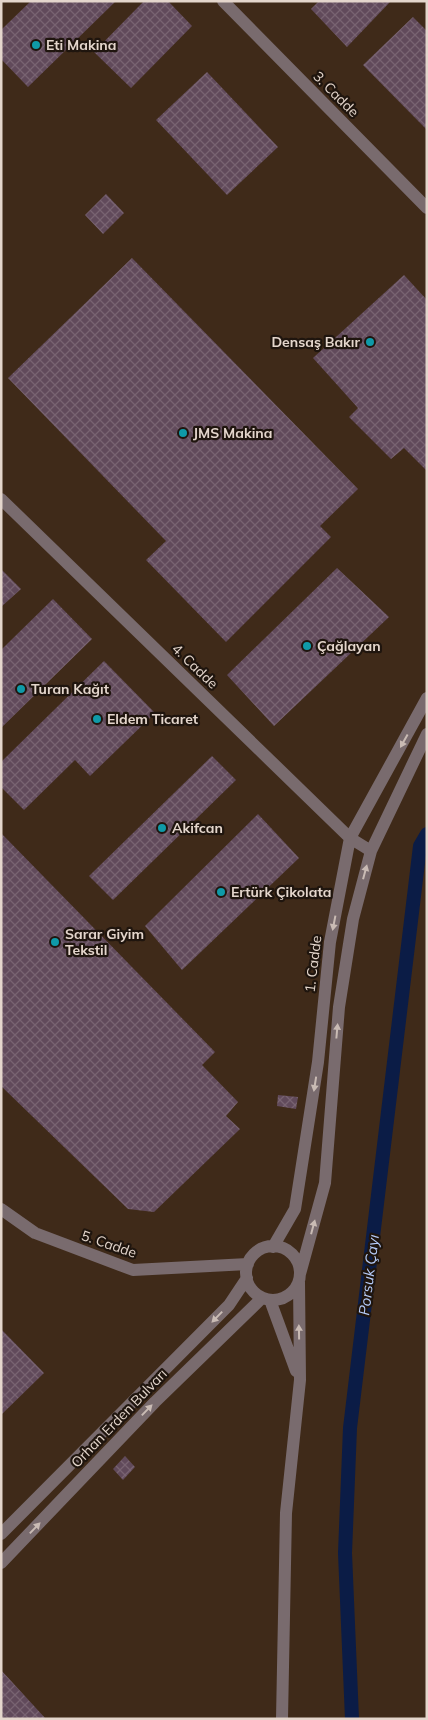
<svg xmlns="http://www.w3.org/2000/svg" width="428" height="1720" font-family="Mulish,sans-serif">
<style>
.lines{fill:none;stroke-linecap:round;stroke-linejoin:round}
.canal{stroke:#0b1c46;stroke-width:14}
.building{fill:url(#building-cross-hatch)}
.minor{stroke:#796b6e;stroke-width:12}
.oneway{fill:#c9bbb4}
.culture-dot{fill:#0f9aa8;stroke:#1f150e;stroke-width:2}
.labels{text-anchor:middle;stroke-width:4.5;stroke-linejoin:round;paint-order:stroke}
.poi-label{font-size:14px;font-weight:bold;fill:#e4d6cc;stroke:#1f150e;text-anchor:start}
.street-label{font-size:14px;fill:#e4d6cc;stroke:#1f150e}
.water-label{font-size:15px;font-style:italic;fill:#b5cbf8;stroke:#1f150e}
</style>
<defs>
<pattern id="building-cross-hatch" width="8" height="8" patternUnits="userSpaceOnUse" patternTransform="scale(1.25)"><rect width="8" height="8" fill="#614a5b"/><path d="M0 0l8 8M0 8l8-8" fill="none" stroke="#786371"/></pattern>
</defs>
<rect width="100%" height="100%" fill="#3f2a19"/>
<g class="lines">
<path class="canal" d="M 352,1719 L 345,1553 L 350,1428 L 420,846 L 427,834"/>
</g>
<path class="building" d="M 31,1 L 116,1 L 28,87 L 1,59 L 1,30 Z
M 144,1 L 168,1 L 192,26 L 131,88 L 94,52 Z
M 319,1 L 391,1 L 347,47 L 311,9 Z
M 413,17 L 427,31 L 427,130 L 363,65 Z
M 207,72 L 278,147 L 227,195 L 156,120 Z
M 106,194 L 124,213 L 103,234 L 85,215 Z
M 132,258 L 358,489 L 320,526 L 331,537 L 226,642 L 146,560 L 166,541 L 8,378 Z
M 404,275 L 427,300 L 427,471 L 404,448 L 391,459 L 349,417 L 358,408 L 313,358 Z
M 337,568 L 389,617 L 274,726 L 227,675 Z
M 1,569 L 21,589 L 1,607 Z
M 53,599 L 92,639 L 1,728 L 1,650 Z
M 104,661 L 155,713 L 90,776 L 75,760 L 24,810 L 1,787 L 1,762 Z
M 212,756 L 236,780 L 113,900 L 89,876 Z
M 258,814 L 299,858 L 182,970 L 145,926 Z
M 1,833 L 215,1052 L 202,1065 L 238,1102 L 226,1116 L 240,1129 L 154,1212 L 128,1209 L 1,1086 Z
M 278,1095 L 298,1097 L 296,1109 L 277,1106 Z
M 1,1329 L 44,1373 L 1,1415 Z
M 125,1456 L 135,1467 L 123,1480 L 113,1469 Z
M 1,1670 L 46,1719 L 1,1719 Z"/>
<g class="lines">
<path class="minor" d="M 223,1 L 427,208
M 1,499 L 350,838 L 371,851
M 1,1209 L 35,1233 L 133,1270 L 248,1264
M246 1273a27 27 0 1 1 54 0a27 27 0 1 1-54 0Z
M 273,1247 L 295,1209 L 318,1062 L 330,942 L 350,838 L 427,698
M 300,1274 L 325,1183 L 339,1007 L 353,919 L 371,851 L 427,734
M 270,1300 L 296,1371
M 1,1534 L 229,1305 L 247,1278
M 1,1563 L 155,1402 L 262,1298
M 282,1719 L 286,1513 L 300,1380 L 299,1282"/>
</g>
<defs><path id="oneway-solid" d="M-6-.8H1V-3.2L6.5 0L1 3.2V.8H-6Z" transform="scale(1.25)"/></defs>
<g class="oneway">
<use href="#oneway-solid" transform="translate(404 741) rotate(119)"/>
<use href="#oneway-solid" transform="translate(365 872) rotate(-75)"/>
<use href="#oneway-solid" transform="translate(334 923) rotate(101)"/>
<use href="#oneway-solid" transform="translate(337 1031) rotate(-85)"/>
<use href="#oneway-solid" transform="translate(315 1084) rotate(99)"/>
<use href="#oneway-solid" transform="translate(313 1227) rotate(-75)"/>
<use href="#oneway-solid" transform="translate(217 1317) rotate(134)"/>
<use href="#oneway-solid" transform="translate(299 1332) rotate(-91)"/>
<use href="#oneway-solid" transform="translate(147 1410) rotate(-46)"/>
<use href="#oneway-solid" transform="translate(35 1528) rotate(-46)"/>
</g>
<g class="culture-dot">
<circle cx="36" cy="45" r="5"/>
<circle cx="370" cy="342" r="5"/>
<circle cx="183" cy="433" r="5"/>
<circle cx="307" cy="646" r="5"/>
<circle cx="21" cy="689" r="5"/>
<circle cx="97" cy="719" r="5"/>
<circle cx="162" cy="828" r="5"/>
<circle cx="221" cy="892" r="5"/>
<circle cx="55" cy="942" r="5"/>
</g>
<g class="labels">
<g class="poi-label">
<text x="46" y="50">Eti Makina</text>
<text x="360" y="347" text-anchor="end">Densaş Bakır</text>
<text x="193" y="438">JMS Makina</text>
<text x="317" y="651">Çağlayan</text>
<text x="31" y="694">Turan Kağıt</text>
<text x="107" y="724">Eldem Ticaret</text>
<text x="172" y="833">Akifcan</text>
<text x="231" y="897">Ertürk Çikolata</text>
<text x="65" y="939">Sarar Giyim<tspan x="65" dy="16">Tekstil</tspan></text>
</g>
<g class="street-label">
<text transform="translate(336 94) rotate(45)" y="5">3. Cadde</text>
<text transform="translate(195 666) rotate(44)" y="5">4. Cadde</text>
<text transform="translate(313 964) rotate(-83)" y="5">1. Cadde</text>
<text transform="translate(109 1244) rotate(19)" y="5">5. Cadde</text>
<text transform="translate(119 1418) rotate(-46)" y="5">Orhan Erden Bulvarı</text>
</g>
<g class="water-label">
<text transform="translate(369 1275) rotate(-83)" y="5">Porsuk Çayı</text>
</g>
</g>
<rect width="428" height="1720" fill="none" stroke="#e4d6cc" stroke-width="5"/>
</svg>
